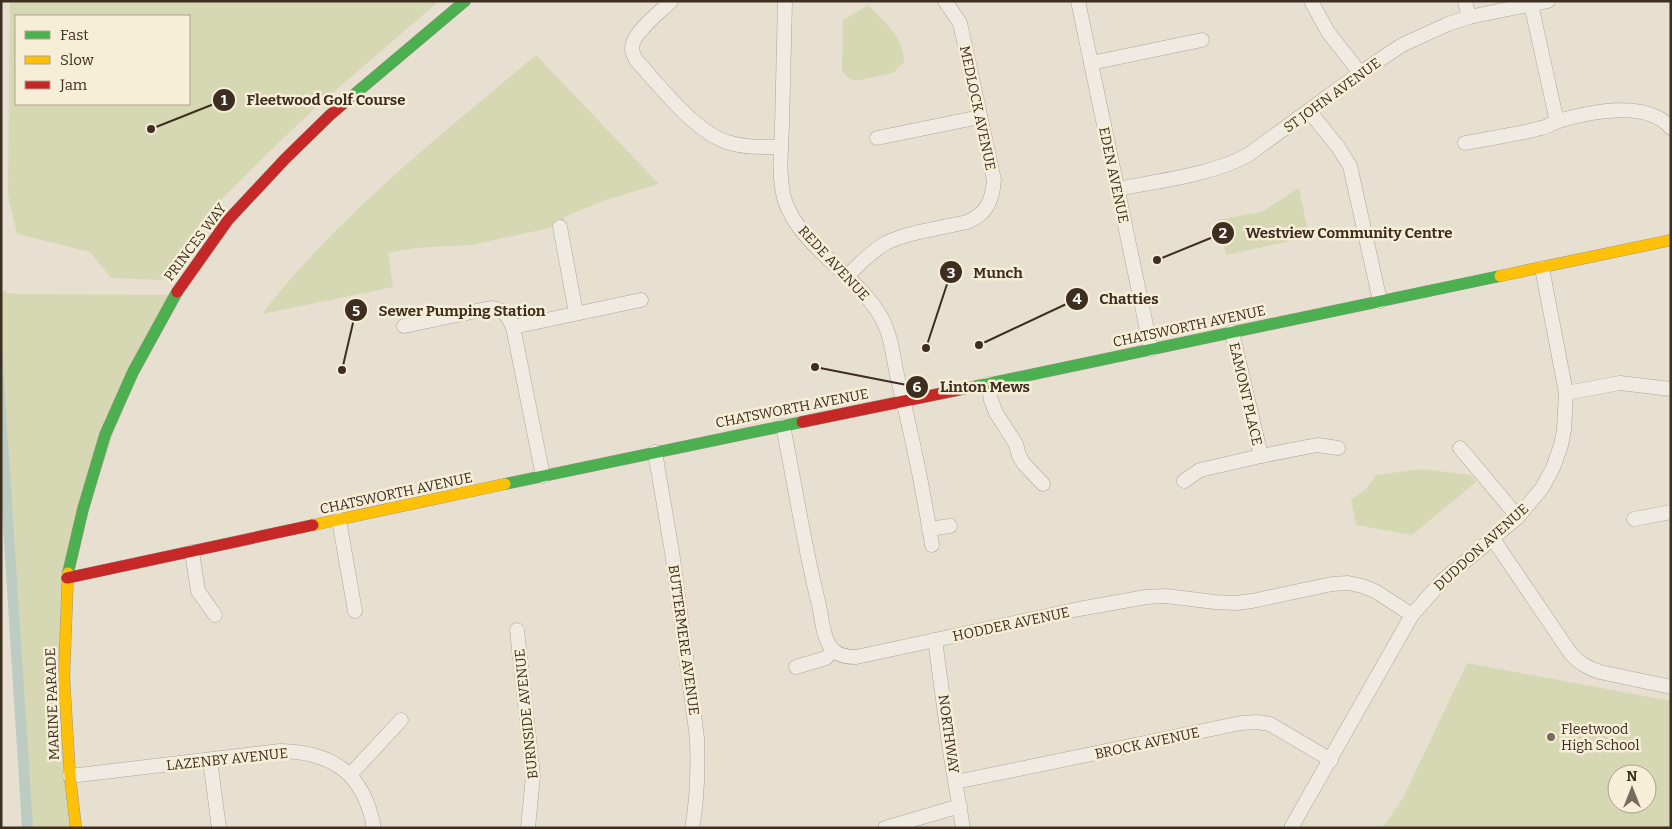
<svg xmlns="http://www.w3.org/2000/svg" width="1672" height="829" viewBox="0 0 1672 829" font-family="Bitter,serif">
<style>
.green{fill:#d6d7b3;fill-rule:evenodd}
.water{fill:#bcccc2}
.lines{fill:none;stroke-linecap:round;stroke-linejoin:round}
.street-casing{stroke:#ada599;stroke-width:15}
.fast-casing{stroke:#9c958a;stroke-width:12}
.slow-casing{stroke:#9c958a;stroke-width:12}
.jam-casing{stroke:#9c958a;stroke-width:12}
.street{stroke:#efebe3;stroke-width:14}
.fast{stroke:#4caf50;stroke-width:11}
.slow{stroke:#ffc107;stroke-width:11}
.jam{stroke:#c62828;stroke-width:11}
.poi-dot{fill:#786c5e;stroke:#f7eed8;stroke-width:2}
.labels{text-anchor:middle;stroke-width:5;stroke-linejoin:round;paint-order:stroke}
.street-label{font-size:14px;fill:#3d2e20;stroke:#f7eed8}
.poi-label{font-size:14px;fill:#3d2e20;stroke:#f7eed8;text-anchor:start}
.leader{fill:none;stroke:#3d2e20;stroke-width:2}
.callout-dot{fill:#3d2e20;stroke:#f7eed8;stroke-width:2}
.mark-label{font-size:15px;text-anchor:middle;font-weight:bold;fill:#fff}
.callout-label{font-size:15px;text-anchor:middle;font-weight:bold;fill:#3d2e20;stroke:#f7eed8;stroke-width:5;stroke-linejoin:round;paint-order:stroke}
</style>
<rect width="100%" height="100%" fill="#e7e0d1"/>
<g class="green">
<path d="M 10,1 L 439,1 L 314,109 L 272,149 L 221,200 L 163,280 L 111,278 L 90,252 L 17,234 L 8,195 ZM 189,16 L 189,104 L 16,104 L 16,16 Z"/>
<path d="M 868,5 C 883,21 905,38 904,62 L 893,73 L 856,81 L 847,77 L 842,70 L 843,20 Z"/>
<path d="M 536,55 L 659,184 L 605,200 L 564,217 L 563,225 L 471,245 L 415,248 L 388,253 L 393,287 L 262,314 C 339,214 440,136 536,55 Z"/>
<polygon points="1299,188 1309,237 1226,255 1217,220 1262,212"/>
<polygon points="1,290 8,293 20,294 175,295 133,371 67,578 76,828 32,828 1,333"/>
<polygon points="1423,469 1471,475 1476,482 1412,535 1356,525 1351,500 1366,489 1376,475"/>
<path d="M 1467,663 L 1671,701 L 1671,828 L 1382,828 L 1403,798 ZM 1617,774 L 1647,774 L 1647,804 L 1617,804 Z"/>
</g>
<polygon class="water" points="1,333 33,828 22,828 1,494"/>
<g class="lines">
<g class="street-casing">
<g id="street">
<path d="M 671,1 C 660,12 632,33 632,48 C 632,52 634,56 636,60 C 659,85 695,132 727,142 C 745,148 763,147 781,147"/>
<path d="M 785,1 C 784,43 783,84 782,126 C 781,150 778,178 785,201 C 801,248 857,274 881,317 C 891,334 893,356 897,375 C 911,431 923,488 932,545"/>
<polyline points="1078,1 1151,349"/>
<polyline points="1311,1 1328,32 1360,73"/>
<polyline points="1465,1 1469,17"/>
<polyline points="1531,4 1557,122"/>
<polyline points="1091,63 1202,40"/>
<polyline points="1309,111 1338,147 1350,166 1380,301"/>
<polyline points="877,138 980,117"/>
<path d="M 1465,143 C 1490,138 1516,135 1541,128 C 1547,127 1552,123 1558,121 C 1590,112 1646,99 1671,128"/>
<path d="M 1117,189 C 1158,181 1211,175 1248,155 L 1360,73 L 1402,45 L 1448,24 L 1469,17 L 1548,1"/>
<polyline points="560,227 576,313"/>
<path d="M 847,276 C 859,265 871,251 886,243 C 908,232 942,228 967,222 C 987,214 992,201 994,180 L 960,23 L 945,1"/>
<path d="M 404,326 L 491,308 C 503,309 508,316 513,327 L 543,476"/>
<polyline points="513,327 641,300"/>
<polyline points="1232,332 1261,456"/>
<polyline points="988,384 991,400 996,413 1016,444 1019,456 1024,464 1043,484"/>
<polyline points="1566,393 1620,383 1671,389"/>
<path d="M 783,426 C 795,485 804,546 819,605 C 822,619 823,638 832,649 C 838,656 847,657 856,657 L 1079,609 L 1146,597 L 1166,596 L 1215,602 L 1236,603 L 1252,601 L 1332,584 L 1348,583 L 1362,586 L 1375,591 L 1412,615"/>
<polyline points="1460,448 1518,517"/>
<path d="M 655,452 L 672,552 L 697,738 C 698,768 698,798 692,828"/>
<polyline points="1184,481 1200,470 1261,456 1317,445 1338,448"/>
<polyline points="1634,519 1671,512"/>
<polyline points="339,520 355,611"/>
<polyline points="929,529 950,526"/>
<path d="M 1493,539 L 1571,654 C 1580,663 1587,668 1600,672 L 1671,687"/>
<polyline points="192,552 198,591 215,615"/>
<polyline points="517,630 533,776 528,828"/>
<polyline points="935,640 950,751 963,828"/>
<polyline points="796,667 826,658 833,650"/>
<polyline points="210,760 219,828"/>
<polyline points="350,775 401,720"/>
<path d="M 70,776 L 280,751 C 334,752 364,774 374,828"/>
<polyline points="956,782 1241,723 1257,722 1270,724 1331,760"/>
<polyline points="885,828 960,806"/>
<polyline points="1291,828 1412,615 1443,580 1518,517 1542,488 1553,468 1561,445 1564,430 1566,393 1542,268"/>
</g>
</g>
<g class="fast-casing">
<g id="fast">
<polyline points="350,98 465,1"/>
<polyline points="958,390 1500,276"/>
<polyline points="505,484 802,422"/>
<polyline points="68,573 83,509 105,435 133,372 177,292"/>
</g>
</g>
<g class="slow-casing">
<g id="slow">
<polyline points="1500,276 1671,240"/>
<polyline points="313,525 505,484"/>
<polyline points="68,573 64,678 70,776 76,828"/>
</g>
</g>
<g class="jam-casing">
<g id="jam">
<polyline points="177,292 228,220 285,159 330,115 350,98"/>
<polyline points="802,422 958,390"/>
<polyline points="67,578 313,525"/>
</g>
</g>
<use href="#street" class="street"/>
<use href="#fast" class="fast"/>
<use href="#slow" class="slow"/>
<use href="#jam" class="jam"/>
</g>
<circle class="poi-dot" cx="1551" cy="737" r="5"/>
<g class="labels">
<g class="street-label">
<text transform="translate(1332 95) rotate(-36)" y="5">ST JOHN AVENUE</text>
<text transform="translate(978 108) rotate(78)" y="5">MEDLOCK AVENUE</text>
<text transform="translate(1114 175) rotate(78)" y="5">EDEN AVENUE</text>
<text transform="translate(195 242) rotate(-53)" y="5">PRINCES WAY</text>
<text transform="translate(834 263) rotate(47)" y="5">REDE AVENUE</text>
<text transform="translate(1189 326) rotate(-12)" y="5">CHATSWORTH AVENUE</text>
<text transform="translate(1246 394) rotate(77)" y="5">EAMONT PLACE</text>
<text transform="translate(792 408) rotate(-11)" y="5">CHATSWORTH AVENUE</text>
<text transform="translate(396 493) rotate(-12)" y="5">CHATSWORTH AVENUE</text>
<text transform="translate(1481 547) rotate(-42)" y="5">DUDDON AVENUE</text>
<text transform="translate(1011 624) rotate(-12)" y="5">HODDER AVENUE</text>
<text transform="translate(684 640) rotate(82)" y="5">BUTTERMERE AVENUE</text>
<text transform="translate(52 704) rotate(-92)" y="5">MARINE PARADE</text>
<text transform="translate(526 714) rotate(-96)" y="5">BURNSIDE AVENUE</text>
<text transform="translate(949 734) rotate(82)" y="5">NORTHWAY</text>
<text transform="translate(1147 743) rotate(-12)" y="5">BROCK AVENUE</text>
<text transform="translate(227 759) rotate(-6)" y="5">LAZENBY AVENUE</text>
</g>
<g class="poi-label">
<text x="1561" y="734">Fleetwood<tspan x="1561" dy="16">High School</tspan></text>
</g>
</g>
<path class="leader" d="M151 129L224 100M1157 260L1223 233M926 348L951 272M979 345L1077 299M342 370L356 310M815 367L917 387"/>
<g class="callout-dot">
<circle cx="151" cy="129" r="5"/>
<circle cx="1157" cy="260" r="5"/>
<circle cx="926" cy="348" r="5"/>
<circle cx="979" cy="345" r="5"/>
<circle cx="342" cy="370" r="5"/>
<circle cx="815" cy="367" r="5"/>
<circle cx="224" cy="100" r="12"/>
<circle cx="1223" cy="233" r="12"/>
<circle cx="951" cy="272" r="12"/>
<circle cx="1077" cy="299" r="12"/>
<circle cx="356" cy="310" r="12"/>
<circle cx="917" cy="387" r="12"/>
</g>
<g class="mark-label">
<text x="224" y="105">1</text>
<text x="1223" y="238">2</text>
<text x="951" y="278">3</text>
<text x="1077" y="304">4</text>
<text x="356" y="316">5</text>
<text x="917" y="392">6</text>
</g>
<g class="callout-label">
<text x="326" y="105">Fleetwood Golf Course</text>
<text x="1349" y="238">Westview Community Centre</text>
<text x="998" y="278">Munch</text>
<text x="1129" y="304">Chatties</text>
<text x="462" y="316">Sewer Pumping Station</text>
<text x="985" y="392">Linton Mews</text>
</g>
<rect width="1672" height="829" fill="none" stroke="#3d2e20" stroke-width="5"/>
<rect x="15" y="15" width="175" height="90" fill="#f7eed8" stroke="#ada18e"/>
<rect x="25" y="31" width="25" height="8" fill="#4caf50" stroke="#ada18e"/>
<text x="60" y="40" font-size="15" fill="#3d2e20">Fast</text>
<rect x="25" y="56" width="25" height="8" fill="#ffc107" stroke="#ada18e"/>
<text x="60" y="65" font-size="15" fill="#3d2e20">Slow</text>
<rect x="25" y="81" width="25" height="8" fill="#c62828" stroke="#ada18e"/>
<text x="60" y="90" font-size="15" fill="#3d2e20">Jam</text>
<g transform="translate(1632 789)"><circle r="24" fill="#f7eed8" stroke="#ada18e"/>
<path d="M0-4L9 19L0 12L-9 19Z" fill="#786c5e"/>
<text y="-8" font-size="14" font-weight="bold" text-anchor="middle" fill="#3d2e20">N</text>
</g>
</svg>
